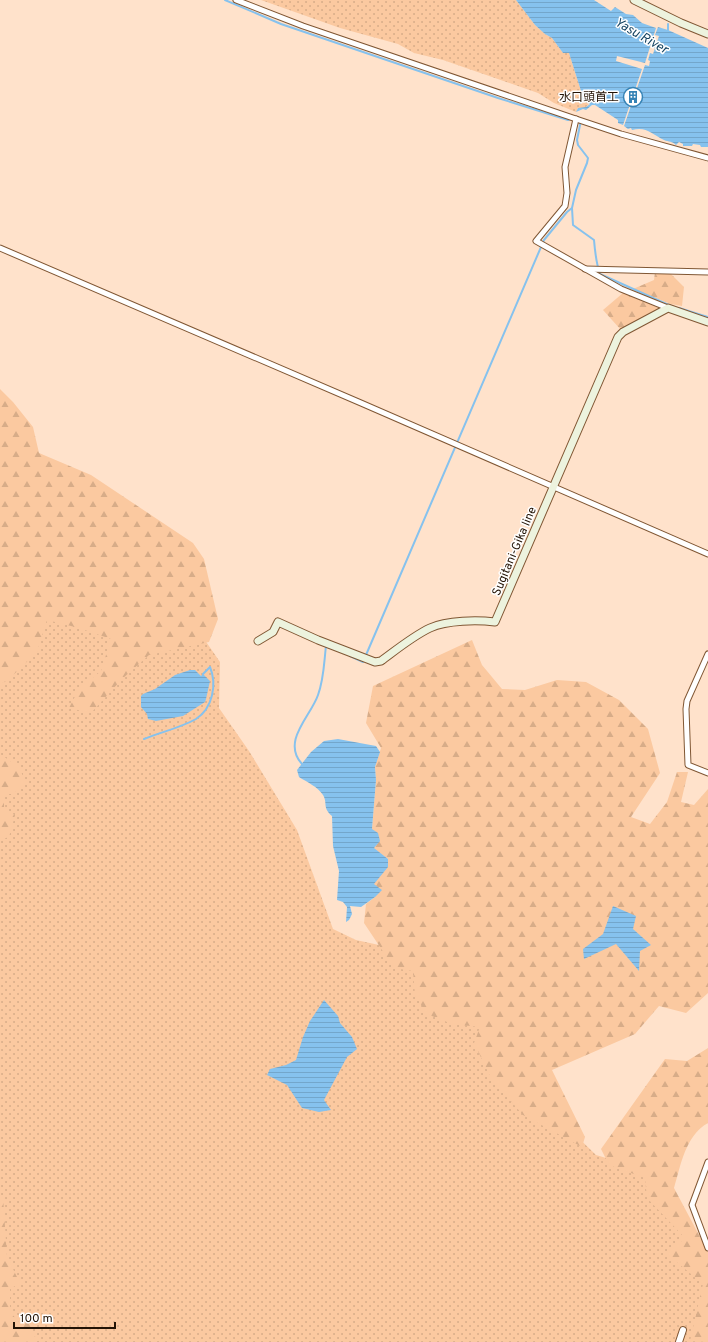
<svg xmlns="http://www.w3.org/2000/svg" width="708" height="1342" viewBox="0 0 708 1342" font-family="Overpass,'Noto Sans JP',sans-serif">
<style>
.grass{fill:url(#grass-dots)}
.forest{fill:url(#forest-firs)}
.water{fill:url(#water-rules)}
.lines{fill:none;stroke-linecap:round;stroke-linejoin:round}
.stream{stroke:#86c2ee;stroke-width:2}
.minor-casing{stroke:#805734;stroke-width:7}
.tertiary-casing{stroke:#805734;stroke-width:8}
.secondary-casing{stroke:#805734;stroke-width:9}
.minor{stroke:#fff;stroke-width:5}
.tertiary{stroke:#fff;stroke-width:6}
.secondary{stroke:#edf3de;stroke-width:7}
.labels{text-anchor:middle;stroke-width:3;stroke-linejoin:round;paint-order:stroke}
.poi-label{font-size:12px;fill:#231305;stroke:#fff;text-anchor:end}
.street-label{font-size:12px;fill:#231305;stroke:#fff}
.water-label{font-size:13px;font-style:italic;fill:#134260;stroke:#fff}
</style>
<defs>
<pattern id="grass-dots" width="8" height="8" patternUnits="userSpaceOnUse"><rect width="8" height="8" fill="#fbc9a0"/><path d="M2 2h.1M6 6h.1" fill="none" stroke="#d7ac88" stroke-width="1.8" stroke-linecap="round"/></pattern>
<pattern id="forest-firs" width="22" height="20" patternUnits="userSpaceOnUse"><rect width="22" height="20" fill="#fbc9a0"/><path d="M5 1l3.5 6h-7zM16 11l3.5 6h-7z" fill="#d7ac88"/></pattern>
<pattern id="water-rules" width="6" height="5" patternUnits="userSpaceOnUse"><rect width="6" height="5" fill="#86c2ee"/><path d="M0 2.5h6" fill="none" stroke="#73a6cb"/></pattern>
</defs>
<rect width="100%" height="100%" fill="#ffe2cb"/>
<g class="grass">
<polygon points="261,0 516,0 535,25 545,34 552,38 563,53 569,53 581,91 581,103 583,101 590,103 586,107 578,108 576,112 554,103 538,93 443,60 414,53 398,44 340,28"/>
<polygon points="40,612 200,633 220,662 219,708 249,751 297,830 333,929 356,940 411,952 481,1018 557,1117 596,1155 650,1171 682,1219 708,1290 708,1342 12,1342 0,1257 0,670"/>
</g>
<g class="forest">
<polygon points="655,272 671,274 684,287 682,306 671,304 633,289 654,280"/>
<polygon points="623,293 659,308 657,312 621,330 603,310"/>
<polygon points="0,389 13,402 33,427 39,453 91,475 193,543 204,559 218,619 209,642 149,655 122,679 91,713 69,708 79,689 101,671 111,639 79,628 47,620 37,652 7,681 0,684"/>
<polygon points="472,640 482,665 502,689 525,690 557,680 586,682 619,700 648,729 660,773 631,817 650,824 667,802 677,772 688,772 681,802 694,805 708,789 708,993 686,1013 659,1006 635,1034 552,1070 585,1137 582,1147 523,1115 491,1078 474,1043 480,1027 452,1024 427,1014 415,995 413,971 394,968 364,923 366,904 375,897 373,884 388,859 373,848 372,829 376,780 375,767 381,748 366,723 373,686"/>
<polygon points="0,754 19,767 25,781 13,794 4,794 4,811 15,815 9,837 0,840"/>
<path d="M 708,1048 L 708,1123 C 685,1136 681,1165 674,1188 L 708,1252 L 708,1342 L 690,1341 L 703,1284 L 667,1254 L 685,1238 L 647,1198 L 645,1178 L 609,1165 L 601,1149 L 665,1059 L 687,1061 Z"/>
<polygon points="0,1194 3,1197 7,1257 20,1283 10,1289 10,1312 21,1324 30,1322 37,1342 0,1342"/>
</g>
<g class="water">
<polygon points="516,0 594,0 611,11 615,7 626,14 633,15 642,23 656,28 645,63 617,56 616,61 642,69 623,125 618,123 618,120 595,105 592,105 586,110 583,109 576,112 578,108 586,107 590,104 584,101 580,104 580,103 581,91 569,53 563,53 552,38 545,34 535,25"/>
<path d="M 658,27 L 668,30 L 708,48 L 708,147 L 701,147 L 700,145 L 693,144 L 692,146 L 683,146 L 683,144 L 679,142 L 676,145 C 672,141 669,142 664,140 C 652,134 646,126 632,130 L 631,128 L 628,129 L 624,126 L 645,65 L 649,66 L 650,61 L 648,60 L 650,53 L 653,54 L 655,48 L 652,47 L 654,41 L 657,42 L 659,36 L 655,35 Z"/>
<polygon points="190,670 195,670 201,676 203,674 210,681 206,699 205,702 183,716 156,721 148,719 147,714 141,707 141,696 143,694 155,689 175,675"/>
<path d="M 338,739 L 376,746 L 380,752 L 375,767 L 376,780 L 372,829 L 378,833 L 380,841 L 374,848 L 388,859 L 388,867 L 374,884 L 382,890 L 375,897 L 361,907 L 350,906 L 352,914 L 349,920 L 346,922 L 347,907 L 343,902 L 337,900 L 339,871 L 333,846 L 332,816 C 322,807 328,804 323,795 C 318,787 307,782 299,777 L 297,770 L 311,752 L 324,741 Z"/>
<polygon points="613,906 636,916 633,929 651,945 640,951 639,971 616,944 584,959 583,949 603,934"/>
<polygon points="324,1000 338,1016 340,1023 352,1037 357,1049 347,1057 324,1100 331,1110 319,1112 302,1108 287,1085 267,1075 270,1069 286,1065 296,1060 303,1037 310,1021"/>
</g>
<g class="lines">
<g class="stream">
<polyline points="225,0 281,24 498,98 568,120 572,118"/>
<polyline points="668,30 668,24"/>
<path d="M 572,208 L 573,225 L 594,240 C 595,252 596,263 600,274 L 671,306"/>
<polyline points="679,308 708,317"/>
<polyline points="350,656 363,662 544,240 567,212 572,208 576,190 587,163 588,158 578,145 577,140 581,120"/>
<path d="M 144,739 C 161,732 180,728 196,719 C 213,708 217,684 210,667 L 203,674"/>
<path d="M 302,764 C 281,741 311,716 318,695 C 324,679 324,662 326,646"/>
</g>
<g class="minor-casing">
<g id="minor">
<polyline points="236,0 303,26 576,119 621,134 708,158"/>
<polyline points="576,119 565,167 567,193 565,206 536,241 621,289 668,308"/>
<polyline points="0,248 361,403 708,554"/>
<polyline points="585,269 708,272"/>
<polyline points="708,654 687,701 686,709 688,765 708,773"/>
<polyline points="708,1162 692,1205 708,1248"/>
</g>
</g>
<g class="tertiary-casing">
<polyline id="tertiary" points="679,1342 683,1330"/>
</g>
<g class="secondary-casing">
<g id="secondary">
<polyline points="634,0 681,23 708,34"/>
<path d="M 258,641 L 273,632 L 278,622 L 318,640 L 375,662 L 381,661 C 396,650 413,636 430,628 C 447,620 478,620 495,622 L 618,337 L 623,332 L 668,308 L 708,322"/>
</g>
</g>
<use href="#minor" class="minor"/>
<use href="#tertiary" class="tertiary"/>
<use href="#secondary" class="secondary"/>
</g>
<defs>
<g id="building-ring" transform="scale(1)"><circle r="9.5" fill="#fff" stroke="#3683b5" stroke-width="1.5"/><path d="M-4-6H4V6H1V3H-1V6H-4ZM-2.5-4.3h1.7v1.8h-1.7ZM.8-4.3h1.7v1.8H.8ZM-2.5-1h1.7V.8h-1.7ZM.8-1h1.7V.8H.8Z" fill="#3683b5"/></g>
</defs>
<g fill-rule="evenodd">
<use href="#building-ring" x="633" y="97"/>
</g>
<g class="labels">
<g class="poi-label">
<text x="619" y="101">水口頭首工</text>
</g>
<g class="street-label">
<text transform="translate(514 551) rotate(-67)" y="4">Sugitani-Gika line</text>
</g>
<g class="water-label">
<text transform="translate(642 35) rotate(30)" y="5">Yasu River</text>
</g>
</g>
<path d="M14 1322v6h101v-6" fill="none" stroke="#231305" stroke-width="2"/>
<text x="20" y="1322" font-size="12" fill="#231305" stroke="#ffffff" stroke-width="3" paint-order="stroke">100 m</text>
</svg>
